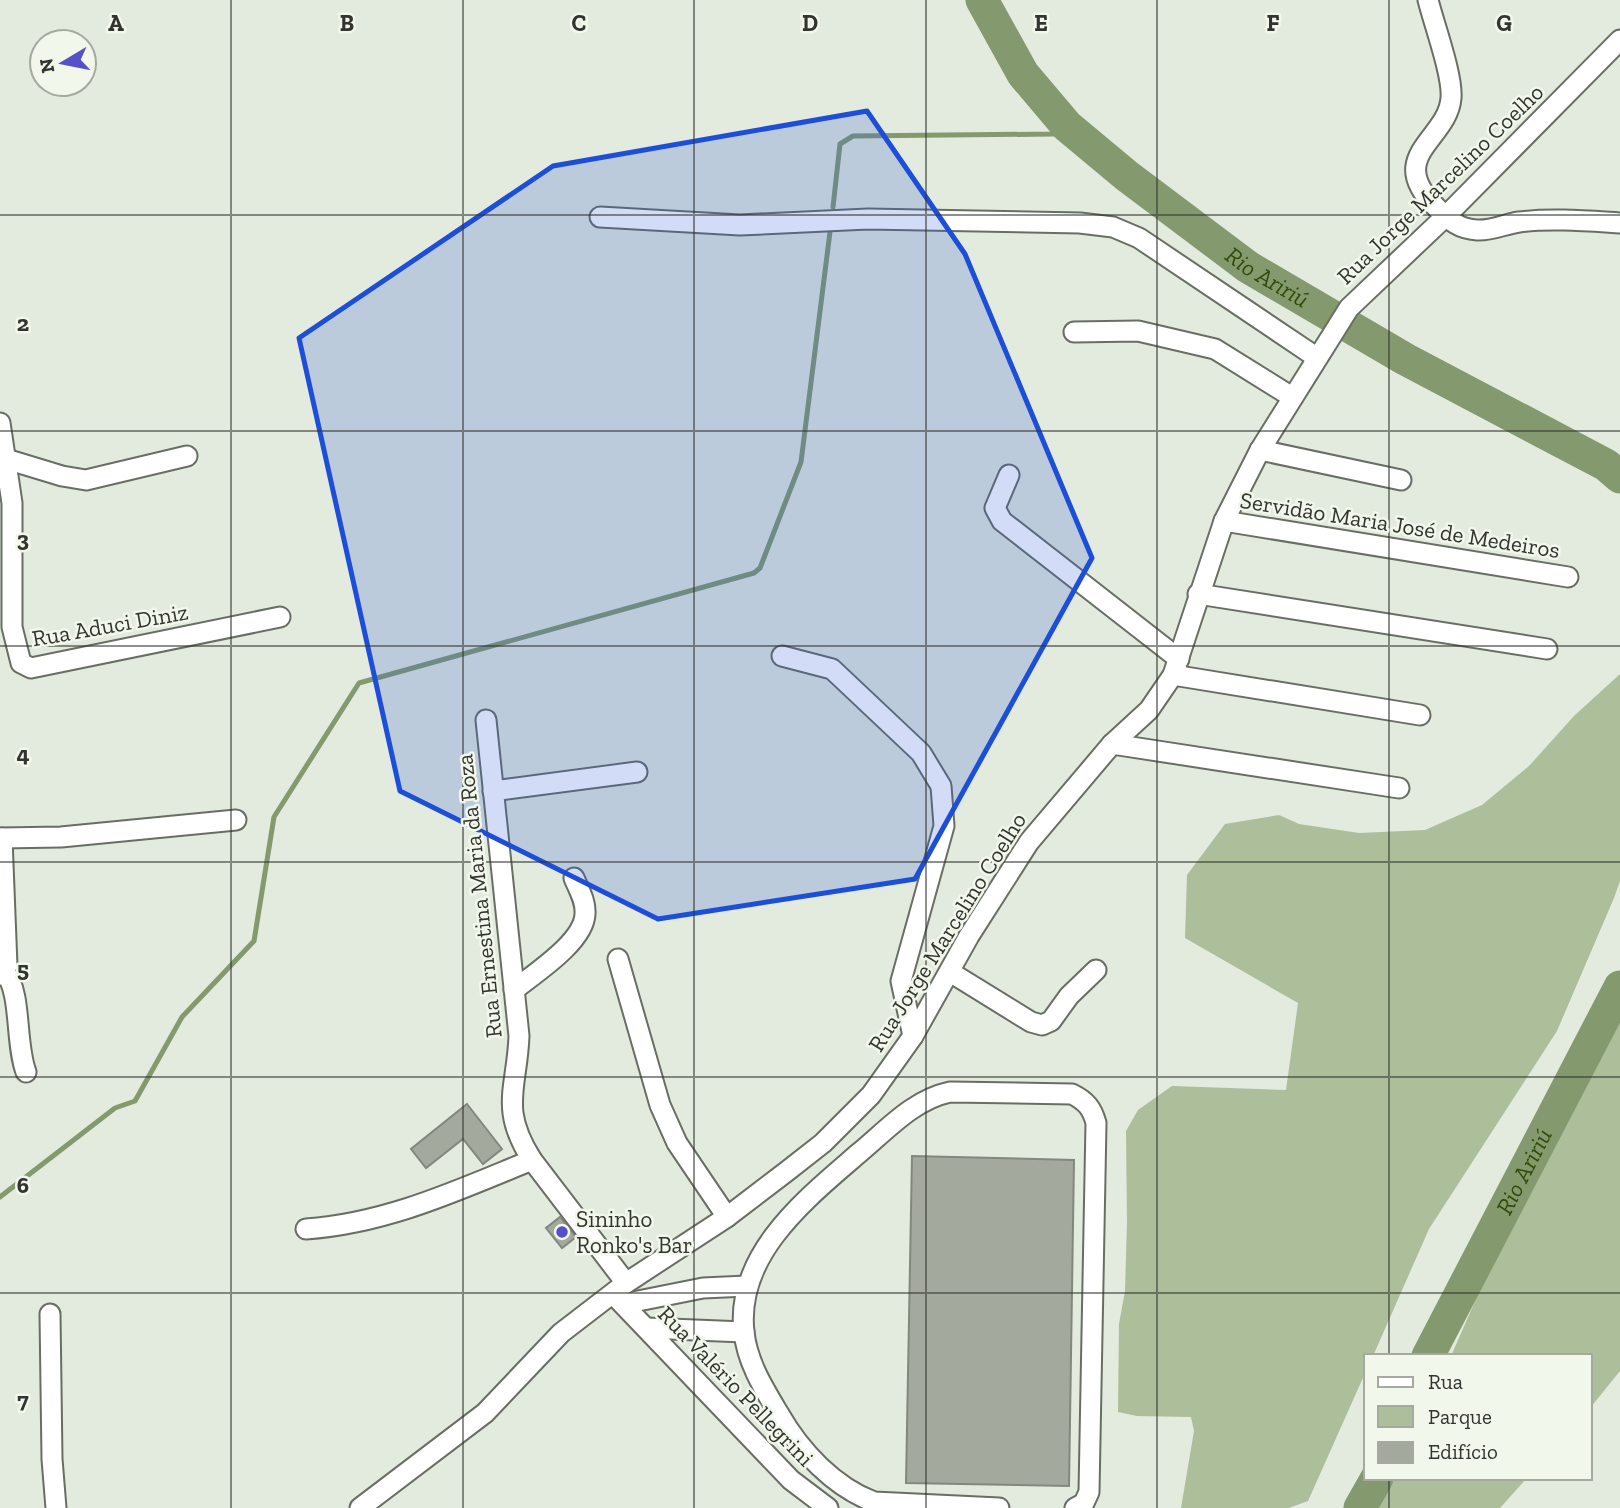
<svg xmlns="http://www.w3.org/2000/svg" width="1620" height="1508" viewBox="0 0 1620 1508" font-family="'Zilla Slab',serif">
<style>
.green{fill:#acbe9a}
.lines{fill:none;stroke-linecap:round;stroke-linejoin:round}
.stream{stroke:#849a6e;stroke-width:5}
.river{stroke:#849a6e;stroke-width:33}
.building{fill:#a4a99e;stroke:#83887e;stroke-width:2}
.minor-casing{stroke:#696e64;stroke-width:23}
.minor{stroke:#fff;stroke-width:19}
.marked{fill:#1d4ed8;fill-opacity:0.2;stroke:#1d4ed8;stroke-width:5;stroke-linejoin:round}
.grid{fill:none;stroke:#323430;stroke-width:2;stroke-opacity:0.55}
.poi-dot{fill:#5651c8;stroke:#f1f7eb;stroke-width:2.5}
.labels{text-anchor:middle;stroke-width:5;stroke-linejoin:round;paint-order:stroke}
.street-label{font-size:23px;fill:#323430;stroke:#f1f7eb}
.poi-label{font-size:23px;fill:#323430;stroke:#f1f7eb;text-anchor:start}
.water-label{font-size:24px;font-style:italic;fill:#314c07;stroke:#f1f7eb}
.grid-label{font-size:23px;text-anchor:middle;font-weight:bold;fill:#323430;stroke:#f1f7eb;stroke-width:5;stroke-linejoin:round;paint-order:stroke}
</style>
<rect width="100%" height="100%" fill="#e3eade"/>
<g class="green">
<polygon points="1620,674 1620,881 1614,898 1557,1031 1429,1229 1373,1356 1366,1356 1366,1371 1308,1501 1289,1508 1181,1508 1194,1431 1191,1417 1137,1416 1118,1412 1119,1324 1125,1291 1127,1222 1126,1131 1138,1110 1172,1086 1286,1090 1298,1003 1185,938 1187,875 1225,824 1279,815 1299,824 1359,833 1425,830 1482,805 1529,766 1574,716"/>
<polygon points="1620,1003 1620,1371 1590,1408 1590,1356 1451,1356 1487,1274"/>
<polygon points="1393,1478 1527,1478 1500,1508 1376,1508"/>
</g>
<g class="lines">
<g class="stream">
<polyline points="833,207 840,144 853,136 1054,134 1063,132 1067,126"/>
<polyline points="0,1197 115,1108 135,1101 182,1017 254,941 274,817 359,683 754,573 760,568 801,462 830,232"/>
</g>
<g class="river">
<path id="s1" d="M 982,0 L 1023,74 L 1067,126 L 1127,176 L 1248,267 L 1405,359 L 1606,465 L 1620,477"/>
<path id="s2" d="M 1428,1356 L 1620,987"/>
<polyline points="1360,1508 1377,1478"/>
</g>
</g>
<g class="building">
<polygon points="467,1104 502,1149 483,1164 463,1139 426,1168 411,1149"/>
<polygon points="912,1156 1074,1160 1069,1486 906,1483"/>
<polygon points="560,1217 576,1237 562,1248 546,1228"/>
</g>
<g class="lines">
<g class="minor-casing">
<g id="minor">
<path d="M 1428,0 C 1434,24 1453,76 1451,98 C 1448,140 1383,156 1437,208 C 1450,221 1459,229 1477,230 C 1491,231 1505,224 1519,222 C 1551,218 1587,221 1620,223"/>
<polyline points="600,217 740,225 868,219 1080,223 1113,227 1139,238 1316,357"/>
<polyline points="1074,332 1138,331 1215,349 1292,397"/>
<polyline points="0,423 12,503 12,627 21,663 31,668 280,617"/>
<polyline points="1260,450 1401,480"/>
<polyline points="6,459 62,476 86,480 187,456"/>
<polyline points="1009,475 995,508 1002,521 1179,659"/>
<polyline points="1224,521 1568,577"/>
<polyline points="1198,594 1547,649"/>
<polyline points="782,656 832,669 921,753 941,786 944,826 901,981 913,1036"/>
<polyline points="1173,675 1420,715"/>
<path d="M 486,720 L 519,1036 C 517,1089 499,1108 532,1160 L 626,1283"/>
<polyline points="1112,744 1399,788"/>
<polyline points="493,791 637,772"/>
<polyline points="0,838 61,837 236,820"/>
<polyline points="618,959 660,1105 677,1143 727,1217"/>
<path d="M 5,972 C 22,994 15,1043 26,1072"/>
<polyline points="950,972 1031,1022 1042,1025 1051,1021 1069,996 1096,970"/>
<polyline points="0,975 7,966 2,838"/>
<path d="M 514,990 C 535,973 584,942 585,914 C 586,901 579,890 574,878"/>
<path d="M 306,1229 C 388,1223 458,1190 532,1160"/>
<polyline points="613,1294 791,1480 828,1508"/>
<polyline points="623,1304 703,1288 747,1286"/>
<polyline points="50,1314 52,1459 56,1508"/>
<polyline points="646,1328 744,1332"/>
<polyline points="360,1508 485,1413 561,1333 626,1283 727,1217 786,1172 823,1143 871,1095 913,1036 969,936 1029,842 1112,744 1149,710 1173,675 1224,521 1260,450 1349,308 1446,216 1620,40"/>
<path d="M 999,1508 L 874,1502 C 834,1487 800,1451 779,1414 C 764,1389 747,1362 744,1332 C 735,1254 807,1198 859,1153 C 888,1129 913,1100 950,1092 L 1072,1094 C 1086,1101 1092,1108 1096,1123 L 1089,1492 L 1084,1503 L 1075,1508"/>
</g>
</g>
<use href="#minor" class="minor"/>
</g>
<path class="marked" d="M 867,111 L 965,254 L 1092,558 L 915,879 L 658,919 L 400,791 L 299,338 L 553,166 Z"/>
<path class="grid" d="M 231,0 L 231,1508M 463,0 L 463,1508M 694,0 L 694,1508M 926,0 L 926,1508M 1157,0 L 1157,1508M 1389,0 L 1389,1356M 0,215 L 1620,215M 0,431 L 1620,431M 0,646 L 1620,646M 0,862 L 1620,862M 0,1077 L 1620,1077M 0,1293 L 1620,1293M 1389,1478 L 1389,1508"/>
<circle class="poi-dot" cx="562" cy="1232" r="7"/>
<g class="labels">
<g class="street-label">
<text transform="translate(1440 184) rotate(-44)" y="8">Rua Jorge Marcelino Coelho</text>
<text transform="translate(1400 525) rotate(9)" y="8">Servidão Maria José de Medeiros</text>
<text transform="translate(110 625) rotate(-10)" y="8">Rua Aduci Diniz</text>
<text transform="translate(479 896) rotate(-96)" y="8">Rua Ernestina Maria da Roza</text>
<text transform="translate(947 932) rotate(-58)" y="8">Rua Jorge Marcelino Coelho</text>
<text transform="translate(736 1386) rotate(46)" y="8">Rua Valério Pellegrini</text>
</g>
<g class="poi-label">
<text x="576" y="1227">Sininho<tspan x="576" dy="26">Ronko's Bar</tspan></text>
</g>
<g class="water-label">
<text dy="8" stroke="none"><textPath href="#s1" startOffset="404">Rio Aririú</textPath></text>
<text dy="8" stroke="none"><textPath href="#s2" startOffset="208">Rio Aririú</textPath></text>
</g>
</g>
<g class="grid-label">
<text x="116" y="31">A</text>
<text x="347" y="31">B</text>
<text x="579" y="31">C</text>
<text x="810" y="31">D</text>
<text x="1041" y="31">E</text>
<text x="1273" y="31">F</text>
<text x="1504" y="31">G</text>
<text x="23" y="331">2</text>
<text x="23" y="547">3</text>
<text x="23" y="762">4</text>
<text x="23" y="977">5</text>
<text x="23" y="1193">6</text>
<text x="23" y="1408">7</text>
</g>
<rect x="1364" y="1354" width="228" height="126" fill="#f1f7eb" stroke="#a5a9a0" stroke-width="2"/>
<rect x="1378" y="1377" width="35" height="10" fill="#ffffff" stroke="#a5a9a0" stroke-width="2"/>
<text x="1428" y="1389" font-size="21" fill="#323430">Rua</text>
<rect x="1378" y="1406" width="35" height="21" fill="#acbe9a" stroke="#a5a9a0" stroke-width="2"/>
<text x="1428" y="1424" font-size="21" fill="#323430">Parque</text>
<rect x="1378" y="1442" width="35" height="21" fill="#a4a99e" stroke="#a5a9a0" stroke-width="2"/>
<text x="1428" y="1459" font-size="21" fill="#323430">Edifício</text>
<g transform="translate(63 63) rotate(260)"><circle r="33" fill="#f1f7eb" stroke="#a5a9a0" stroke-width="2"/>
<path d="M0-5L12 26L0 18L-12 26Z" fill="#5651c8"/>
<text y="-10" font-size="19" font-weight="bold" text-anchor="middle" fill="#323430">N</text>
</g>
</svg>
